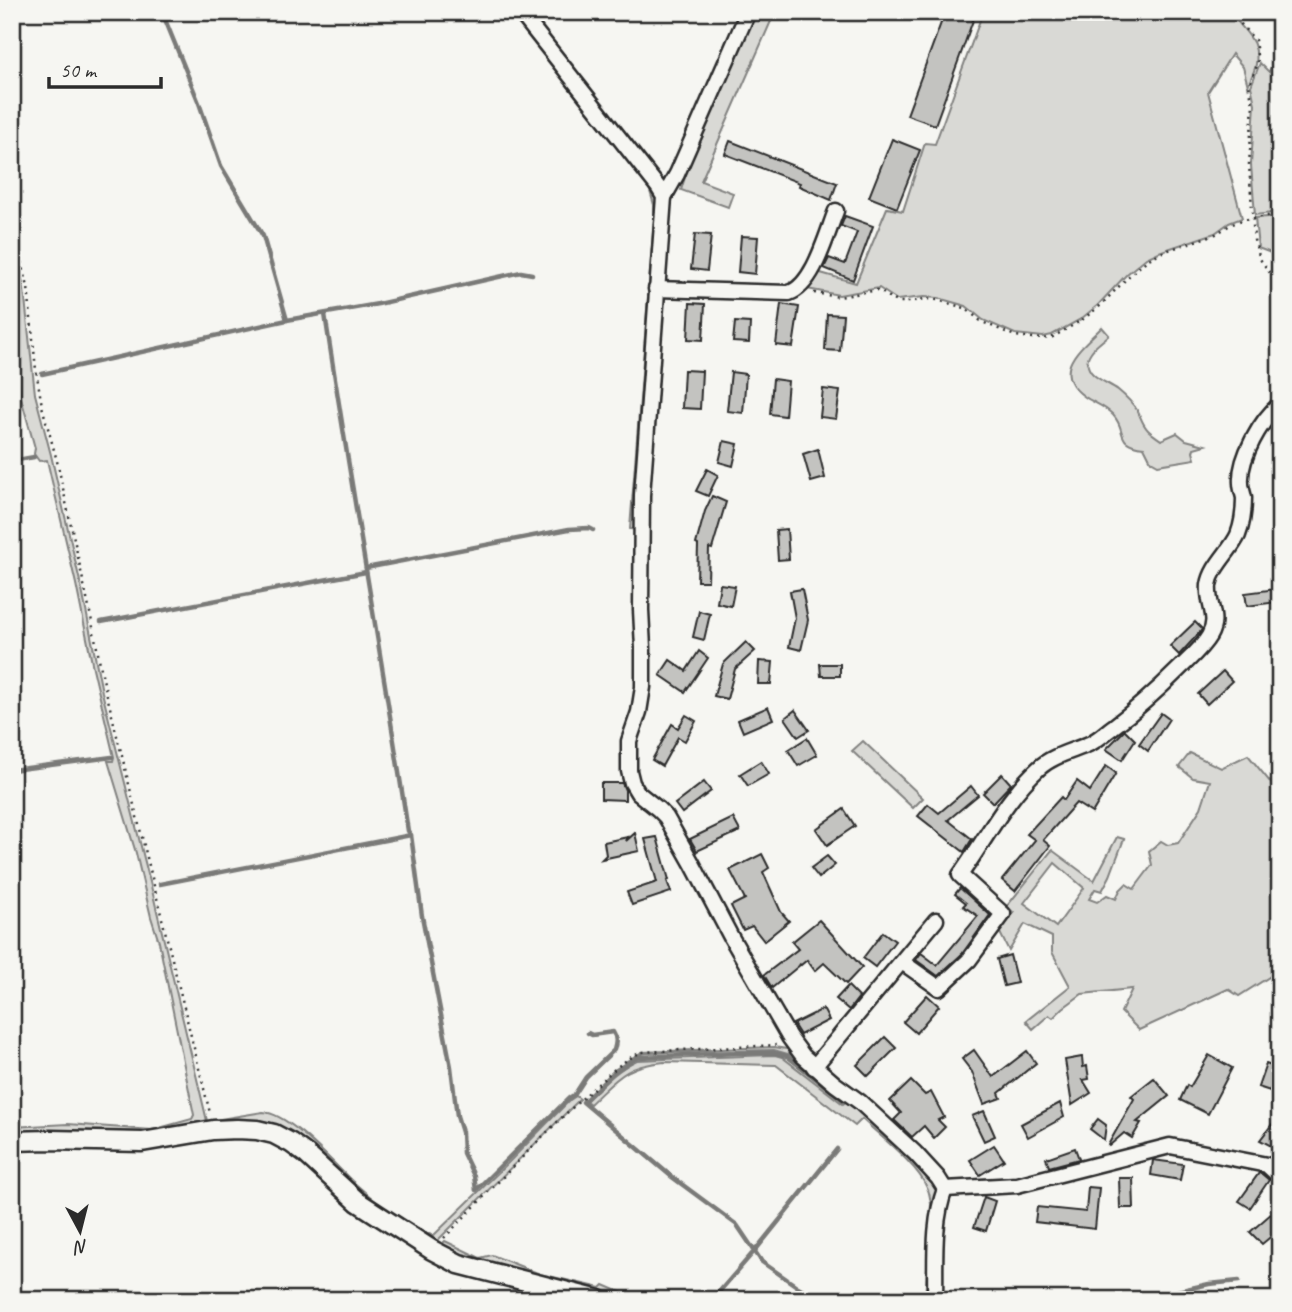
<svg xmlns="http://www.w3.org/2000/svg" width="1292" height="1312" viewBox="0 0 1292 1312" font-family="Caveat,sans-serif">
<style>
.green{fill:#d9d9d5;stroke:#828280;stroke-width:2;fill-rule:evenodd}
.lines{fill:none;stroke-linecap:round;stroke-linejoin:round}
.stream{stroke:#7a7a78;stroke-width:4.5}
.building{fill:#c3c3c0;stroke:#2b2b2b;stroke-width:2}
.minor-casing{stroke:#2b2b2b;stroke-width:19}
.tertiary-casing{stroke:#2b2b2b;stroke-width:23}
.path{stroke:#2b2b2b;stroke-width:2.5;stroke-dasharray:2 5;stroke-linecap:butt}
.minor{stroke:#f6f6f2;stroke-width:14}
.tertiary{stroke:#f6f6f2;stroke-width:18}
</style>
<rect width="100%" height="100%" fill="#f6f6f2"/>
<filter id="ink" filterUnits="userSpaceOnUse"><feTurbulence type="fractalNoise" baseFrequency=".0143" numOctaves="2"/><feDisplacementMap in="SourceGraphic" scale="14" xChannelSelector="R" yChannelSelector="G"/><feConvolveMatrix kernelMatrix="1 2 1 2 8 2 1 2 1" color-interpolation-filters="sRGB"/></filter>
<g filter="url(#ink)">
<g class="green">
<polygon points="753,12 775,12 701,181 733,193 728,207 681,190 687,171"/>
<path d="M 983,12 L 1231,12 C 1242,31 1260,39 1256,64 C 1255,71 1250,79 1248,86 L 1243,67 L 1232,54 L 1208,92 L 1242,218 L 1229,223 L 1215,233 L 1159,252 L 1146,258 L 1127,274 L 1098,305 L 1081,319 L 1052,335 L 1043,337 L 1015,334 L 983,320 L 966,306 L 938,298 L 924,297 L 897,300 L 879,288 L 839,295 L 807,289 L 817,272 L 856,283 L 887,208 L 903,211 L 925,143 L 935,144 Z"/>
<polygon points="1277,54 1280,55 1280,212 1255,215 1251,165 1255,104 1251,86 1260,63 1269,72"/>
<polygon points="647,181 655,195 658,207 636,530 630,529 654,219 654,205"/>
<polygon points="1280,216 1280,245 1271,253 1258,248 1255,218"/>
<polygon points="12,240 24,289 35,394 51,455 83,595 102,692 151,886 208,1125 175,1133 12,1138 12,1127 68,1124 152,1130 192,1119 194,1115 159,942 151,917 136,853 108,761 113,761 114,757 93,668 76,584 47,460 39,461 34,454 35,448 20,394 12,303"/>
<path d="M 1102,327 L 1109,335 C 1101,343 1084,352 1088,366 C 1091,378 1109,383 1118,390 C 1124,395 1133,404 1137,410 C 1141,417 1142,424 1148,430 C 1152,434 1157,437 1161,440 L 1177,433 L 1186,440 L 1205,445 L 1194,448 L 1193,452 L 1195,459 L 1158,465 L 1151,461 L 1144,447 C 1114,444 1128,431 1113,415 C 1105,406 1094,403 1085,397 C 1048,371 1082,347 1102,327 Z"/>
<polygon points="863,741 923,798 913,808 852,751"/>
<path d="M 1190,753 L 1221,768 L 1248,755 L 1280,794 L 1280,970 L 1239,996 L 1228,989 L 1139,1030 L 1121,1012 L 1132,989 L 1082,994 L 1063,1008 L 1053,1018 L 1049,1015 L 1033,1029 L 1026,1021 L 1070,986 L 1052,952 L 1052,937 L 1025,924 L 1009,951 L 999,931 L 1014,913 L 1007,906 L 1052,850 L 1094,881 L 1117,837 L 1124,839 L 1110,876 L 1102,891 L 1095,889 L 1089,899 L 1097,902 L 1107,895 L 1116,899 L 1120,890 L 1126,884 L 1134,889 L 1152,865 L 1149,851 L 1161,841 L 1168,845 L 1178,843 L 1201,808 L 1210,781 L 1193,778 L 1179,767 ZM 1055,863 L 1084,888 L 1056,927 L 1024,903 Z"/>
<path d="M 774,1047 L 793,1050 L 850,1097 L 939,1187 L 932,1300 L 925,1300 L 931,1204 C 930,1199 930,1193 927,1188 C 918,1165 881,1137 862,1119 L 855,1126 L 776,1065 L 664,1062 C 624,1066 618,1078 590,1104 L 586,1101 C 602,1086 617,1069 637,1060 L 775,1055 L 782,1057 L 843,1104 L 847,1101 L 791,1055 L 774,1050 L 647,1053 L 637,1055 L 625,1062 L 642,1052 Z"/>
<path d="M 576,1096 L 580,1099 L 434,1244 L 360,1199 L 301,1144 L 215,1123 L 214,1120 L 263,1112 C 289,1113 333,1163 352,1181 C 359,1187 366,1193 373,1199 C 392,1214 413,1225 433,1236 L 507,1164 L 570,1100 Z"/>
<polygon points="445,1241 480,1258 492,1255 540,1274 601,1288 604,1285 639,1300 610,1300 479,1265 439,1247"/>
</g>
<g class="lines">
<g class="stream">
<polyline points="162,12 199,103 221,166 263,236 287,320"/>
<path d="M 325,314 C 351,487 382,658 408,831 L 411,835 L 422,916 L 451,1067 L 457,1116 L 462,1132 L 463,1153 L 474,1176 L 476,1190"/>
<polyline points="42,374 287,320 378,304 521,272 532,274"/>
<polyline points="12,461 34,457"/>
<polyline points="366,568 569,529 589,528 593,530"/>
<polyline points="101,622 366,572"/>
<polyline points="12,770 112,757"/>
<polyline points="160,884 411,835"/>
<path d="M 476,1190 L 569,1098 L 575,1094 L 586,1077 L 614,1050 C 616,1043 617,1038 613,1032 L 592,1035 L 588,1033"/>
<polyline points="355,1300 360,1298 365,1300"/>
<polyline points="712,1300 758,1247 837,1149"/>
<polyline points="820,1300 798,1287 762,1262 737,1225 672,1177 583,1102 615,1071 638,1057 740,1053 774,1053 787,1056 844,1101"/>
<polyline points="1144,1300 1151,1297 1209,1284 1239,1281"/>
</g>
</g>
<g class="building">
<polygon points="945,12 976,12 935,125 907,115"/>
<polygon points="892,139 920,150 897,208 869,197"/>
<polygon points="730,141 837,183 831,200 799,186 800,183 725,154"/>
<polygon points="845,216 873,226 853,280 824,268 829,258 845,264 857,232 841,226"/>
<polygon points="695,234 711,235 707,271 691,269"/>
<polygon points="741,236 758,237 755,274 738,272"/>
<polygon points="690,303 705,304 703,340 688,339"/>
<polygon points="781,304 799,307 793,347 776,345"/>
<polygon points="827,314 843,315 840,351 825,350"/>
<polygon points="735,322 750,323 749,343 733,342"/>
<polygon points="684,370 702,371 700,409 682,408"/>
<polygon points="731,372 746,374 743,413 727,411"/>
<polygon points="773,379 788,381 785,416 770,414"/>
<polygon points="823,389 840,391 836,419 820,417"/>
<polygon points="724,441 738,444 733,466 719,462"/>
<polygon points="818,449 825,478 811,482 803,454"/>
<polygon points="707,469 718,475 708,496 696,491"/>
<polygon points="712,496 726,502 712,549 709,548 708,581 697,581 698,545 696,544 705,511"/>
<polygon points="787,529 789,559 778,560 776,530"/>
<polygon points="720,584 735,586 731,606 717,603"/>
<polygon points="802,589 808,620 801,650 789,647 795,618 790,591"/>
<polygon points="1276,589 1278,602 1247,606 1245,593"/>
<polygon points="699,611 710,614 704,640 693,637"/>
<polygon points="1195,622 1202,629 1201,631 1179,655 1170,646"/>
<polygon points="746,642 755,651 735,669 727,699 714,696 723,664"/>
<polygon points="699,651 708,658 685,692 660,675 670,660 686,671"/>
<polygon points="759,661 773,662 771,684 758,684"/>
<polygon points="820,664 840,664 840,676 821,676"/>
<polygon points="1223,671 1232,681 1207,704 1198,694"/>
<polygon points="768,707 773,719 743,732 738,720"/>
<polygon points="795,710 809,730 798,737 785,718"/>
<polygon points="1161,713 1169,719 1148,751 1139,744"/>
<polygon points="686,715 696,721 685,741 678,737 662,766 652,760 672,724 678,728"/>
<polygon points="1125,730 1135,740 1122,760 1106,749"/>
<polygon points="807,738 817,755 798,766 788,750"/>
<polygon points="761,761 769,774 748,786 740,774"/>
<polygon points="1106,766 1116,773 1092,813 1076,803 1043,840 1050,846 1015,891 1002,880 1035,840 1027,834 1061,797 1064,800 1077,781 1090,791"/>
<polygon points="1002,774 1011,784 993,803 983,793"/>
<polygon points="704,782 711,791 682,813 675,804"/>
<polygon points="601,783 622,783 625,790 625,800 601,799"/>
<polygon points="971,786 978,795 948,820 972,839 964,852 918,816 928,804 939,813"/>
<polygon points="844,809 855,826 827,845 816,829"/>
<polygon points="733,818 740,831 697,851 690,839"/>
<polygon points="635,833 639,851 602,859 606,855 604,842 628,837 626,841"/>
<polygon points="657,837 669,880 667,881 671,892 632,905 627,892 657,882 645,839"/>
<polygon points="762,854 769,868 763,872 781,912 789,921 764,941 752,926 743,930 731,906 745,899 730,870"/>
<polygon points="827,856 835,865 819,878 811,868"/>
<polygon points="960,888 990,915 962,954 938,976 916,960 921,953 937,965 978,916 963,906 966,903 955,894"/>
<polygon points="819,920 862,967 846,984 824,963 815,971 807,960 801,965 799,964 800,965 772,988 764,975 798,949 792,942"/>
<polygon points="883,932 895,941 875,967 863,958"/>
<polygon points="1010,955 1017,983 1004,986 997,959"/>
<polygon points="848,986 859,997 849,1010 836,999"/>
<polygon points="927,995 939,1006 916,1033 903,1022"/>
<polygon points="823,1009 829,1020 800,1035 793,1024"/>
<polygon points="885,1037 896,1048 868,1076 857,1065"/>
<polygon points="974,1050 993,1077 1027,1051 1036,1063 999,1093 1001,1098 984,1104 972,1072 962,1059"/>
<polygon points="1209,1055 1232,1068 1208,1114 1180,1100 1187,1085 1190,1087"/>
<polygon points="1082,1057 1083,1067 1087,1066 1089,1079 1083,1080 1091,1093 1072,1105 1065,1060"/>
<polygon points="1266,1064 1277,1068 1270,1091 1258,1087"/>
<polygon points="1154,1078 1169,1096 1137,1122 1141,1123 1132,1138 1124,1133 1109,1146 1108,1145 1134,1099 1131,1096"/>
<polygon points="911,1081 925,1095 931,1092 944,1117 938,1120 945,1127 934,1138 924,1126 912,1137 894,1120 901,1113 890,1101"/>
<polygon points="1060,1103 1064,1117 1028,1137 1021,1124"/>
<polygon points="984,1111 995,1136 984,1141 972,1116"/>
<polygon points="1280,1114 1280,1139 1275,1148 1260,1140"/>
<polygon points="1098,1119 1106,1125 1104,1140 1090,1129"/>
<polygon points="994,1145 1004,1160 980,1175 970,1160"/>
<polygon points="1075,1148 1079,1159 1049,1167 1046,1158"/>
<polygon points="1153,1160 1183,1164 1180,1180 1151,1175"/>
<polygon points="1259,1173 1262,1174 1269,1180 1250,1208 1239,1201"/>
<polygon points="1119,1178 1133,1178 1134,1208 1120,1208"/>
<polygon points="1088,1187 1099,1188 1095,1229 1035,1222 1037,1207 1086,1212"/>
<polygon points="984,1197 995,1201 986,1231 974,1227"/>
<polygon points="1280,1206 1280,1224 1272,1232 1274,1234 1262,1244 1250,1232"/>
</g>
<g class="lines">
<g class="minor-casing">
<g id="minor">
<path d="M 520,12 L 658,187 L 664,197 L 642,495 L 641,610 L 643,648 L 643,687 L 639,712 L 629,741 L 629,771 L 632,783 L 638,793 L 658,809 L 666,817 L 692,863 L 731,937 L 789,1037 L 803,1056 L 835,1084 L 860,1102 L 915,1153 L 938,1178 L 945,1189 C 932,1224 936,1263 935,1300"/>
<polyline points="664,197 677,174 748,12"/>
<path d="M 656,289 L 789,293 C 814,285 827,233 836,211"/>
<path d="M 902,962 L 939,988 L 969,960 L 1003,914 L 960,875 C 986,839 1006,798 1039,768 C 1053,755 1074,751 1091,743 C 1099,739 1106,732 1113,727 C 1137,709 1159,689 1180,668 C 1190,658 1202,648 1209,636 C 1220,617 1207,606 1209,585 C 1212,566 1230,552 1238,535 C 1242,525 1244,510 1244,498 C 1243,493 1241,488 1241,483 C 1239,458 1261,420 1280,404"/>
<polyline points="814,1067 936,920"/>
<polyline points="945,1189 1017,1185 1170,1146 1267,1165 1280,1177"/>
</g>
</g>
<g class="tertiary-casing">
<polyline id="tertiary" points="12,1141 50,1140 142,1142 213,1130 237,1129 257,1130 274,1134 291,1143 306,1154 358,1202 432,1250 459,1264 599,1300"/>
</g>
<g class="path">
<polyline points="1233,12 1243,27 1255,40 1258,63 1249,86 1253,104 1249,164 1254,240 1260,259 1280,287"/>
<polyline points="12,221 28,287 36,370 42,406 57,461 91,617 103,679 210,1113"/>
<polyline points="814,293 839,297 878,290 897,302 912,302 924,299 937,300 965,308 982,322 1015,336 1043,339 1053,337 1082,320 1100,306 1129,276 1147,260 1160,253 1216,234 1230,225 1242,220 1280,214"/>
<path d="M 444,1238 C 491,1190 537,1140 586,1095 C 604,1079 620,1061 642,1052 L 776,1045"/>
</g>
<use href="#minor" class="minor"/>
<use href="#tertiary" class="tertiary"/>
</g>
</g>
<rect width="1292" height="1312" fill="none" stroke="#f6f6f2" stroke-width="42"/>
<rect x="21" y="21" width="1250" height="1270" fill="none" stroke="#2b2b2b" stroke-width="2.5" filter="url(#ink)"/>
<g transform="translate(80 1231) rotate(173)" stroke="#f6f6f2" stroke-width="5" paint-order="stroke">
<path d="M0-5L12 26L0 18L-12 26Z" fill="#2b2b2b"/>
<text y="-10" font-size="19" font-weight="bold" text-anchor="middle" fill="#2b2b2b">N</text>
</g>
<path d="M49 77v10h112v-10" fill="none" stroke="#2b2b2b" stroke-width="3.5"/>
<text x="60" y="77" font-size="21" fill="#2b2b2b" stroke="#f6f6f2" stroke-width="5" paint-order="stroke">50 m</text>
</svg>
